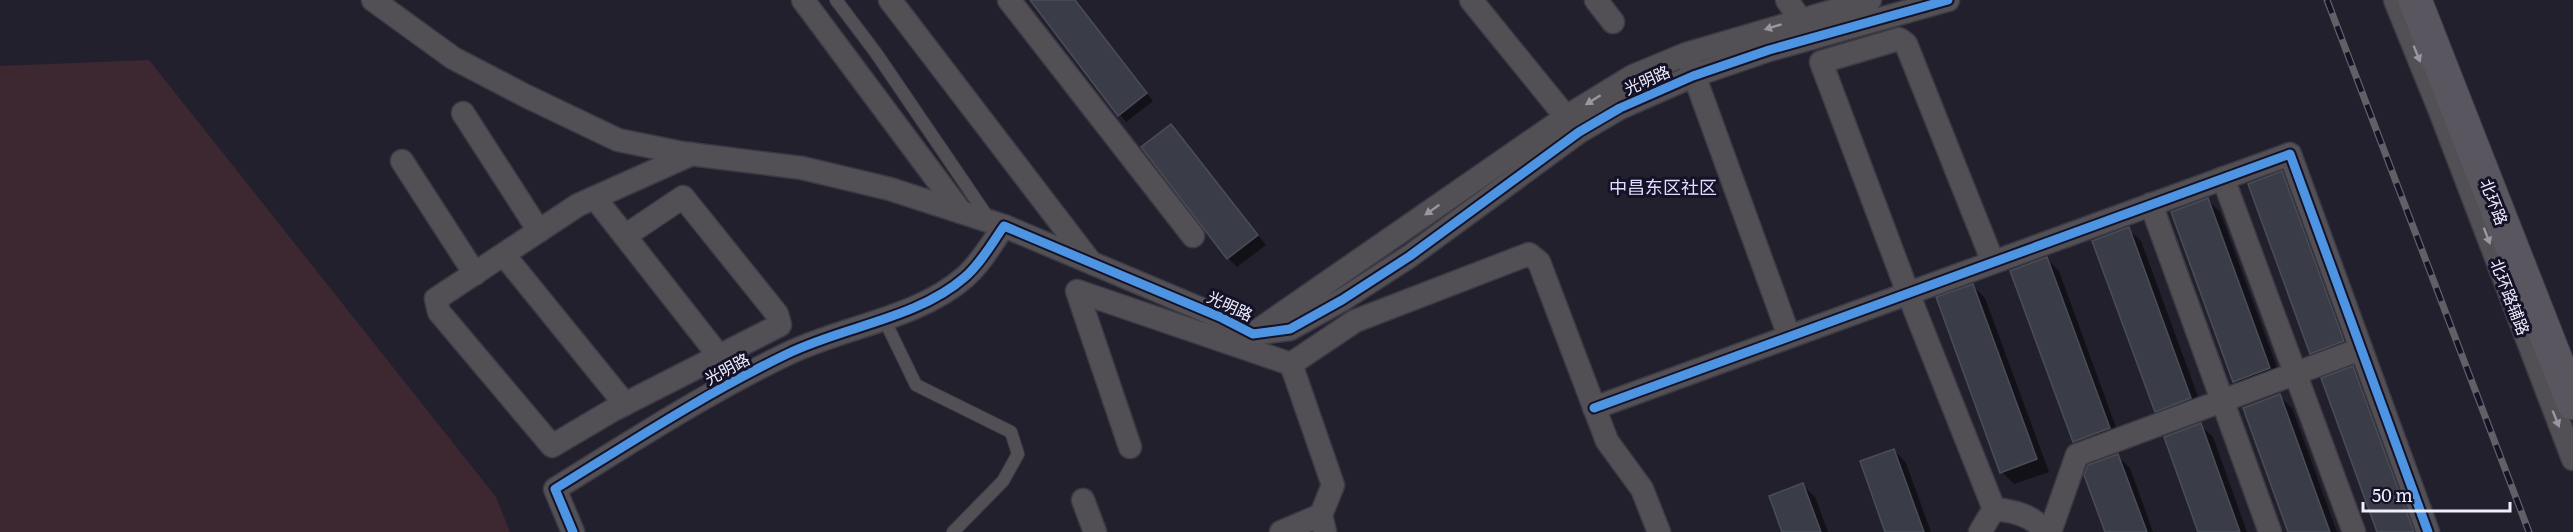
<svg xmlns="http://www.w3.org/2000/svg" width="2573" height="532" viewBox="0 0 2573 532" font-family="Literata,'Noto Sans SC',serif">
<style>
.green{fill:#3d2832}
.shadow{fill:#0007}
.building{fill:#3a3d48;stroke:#4a4d57;stroke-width:1.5}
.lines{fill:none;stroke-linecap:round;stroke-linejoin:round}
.lane-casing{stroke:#3b3a45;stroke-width:14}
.street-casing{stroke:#3b3a45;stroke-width:25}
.highway-casing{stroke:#3b3a45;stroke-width:35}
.lane{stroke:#535055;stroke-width:12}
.street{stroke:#535055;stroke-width:22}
.highway{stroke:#5a565f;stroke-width:33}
.rail-casing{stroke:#625f66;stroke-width:7}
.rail{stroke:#151228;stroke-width:4.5;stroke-dasharray:14;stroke-linecap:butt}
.cycleway-casing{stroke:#151228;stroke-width:13}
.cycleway{stroke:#4d94e3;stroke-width:9}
.oneway{fill:#9997a1}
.labels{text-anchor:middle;stroke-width:6;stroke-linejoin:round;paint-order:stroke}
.street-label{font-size:16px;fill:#eeeefe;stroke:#151228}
.neighbourhood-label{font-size:18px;fill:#dfddfe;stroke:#151228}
</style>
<rect width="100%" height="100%" fill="#22202d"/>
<polygon class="green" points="149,60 496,497 510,532 0,532 0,66"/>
<g class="shadow">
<polygon points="1031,0 1074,0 1153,101 1126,122"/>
<polygon points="1171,126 1266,245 1237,267 1228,258"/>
<polygon points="2282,173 2294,185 2355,353 2324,365 2311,353"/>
<polygon points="2208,200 2220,212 2282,381 2247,394 2235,381 2173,213"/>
<polygon points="2128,229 2141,241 2203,410 2168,423 2156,411"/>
<polygon points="2047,259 2059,271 2121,441 2087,454 2074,441"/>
<polygon points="1973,286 1985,298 2049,472 2014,484 2002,472"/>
<polygon points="2353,368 2365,380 2420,532 2379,532"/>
<polygon points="2279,396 2292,408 2337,532 2290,532"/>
<polygon points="2200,425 2213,437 2247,532 2200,532"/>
<polygon points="1894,450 1906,463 1931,532 1887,532"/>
<polygon points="2118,456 2130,468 2153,532 2106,532"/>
<polygon points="1803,485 1815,497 1828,532 1784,532"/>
</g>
<g class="building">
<polygon points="1030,0 1075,0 1147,93 1118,116"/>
<polygon points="1171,124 1258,235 1227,259 1141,147"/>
<polygon points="2282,171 2344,341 2310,354 2248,184"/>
<polygon points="2208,198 2270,368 2233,382 2171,212"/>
<polygon points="2129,227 2191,398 2155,412 2092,241"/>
<polygon points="2047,257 2110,428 2073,442 2010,271"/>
<polygon points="1973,284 2037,459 2000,473 1936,297"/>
<polygon points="2353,366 2414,532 2377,532 2321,378"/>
<polygon points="2280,394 2330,532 2288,532 2243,408"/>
<polygon points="2201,423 2240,532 2198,532 2164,437"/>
<polygon points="1894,449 1924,532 1885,532 1860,461"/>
<polygon points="2118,454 2147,532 2105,532 2084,475 2088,465"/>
<polygon points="1803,483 1821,532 1782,532 1769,496"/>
</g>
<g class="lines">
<g class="lane-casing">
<g id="lane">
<polyline points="836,0 876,53 989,219"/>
<polyline points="885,321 916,385 1011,432 1018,454 1003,481 953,532"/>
</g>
</g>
<g class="street-casing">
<g id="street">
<polyline points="373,0 453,58 526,96 618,140 682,153 802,168 890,189 1004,226"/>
<polyline points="803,0 961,212"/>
<polyline points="890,0 1089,260"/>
<polyline points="1009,0 1193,236"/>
<polyline points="1471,0 1566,117"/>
<polyline points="1596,0 1613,22"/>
<polyline points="1787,0 1800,19"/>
<polyline points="2395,0 2440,111 2573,459"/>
<polyline points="1689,61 1789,336"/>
<polyline points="463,113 539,231"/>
<polyline points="402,161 475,274"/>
<polyline points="2223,178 2354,532"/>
<polyline points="595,198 719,356"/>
<polyline points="2151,204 2270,532"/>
<polyline points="625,236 683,197 777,314 780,325 613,410 552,446 439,312 436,299 578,205 692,154"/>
<polyline points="504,255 625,404"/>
<polyline points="1257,331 1566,117 1633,76 1686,54 1870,0"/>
<polyline points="1291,364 1333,485 1321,515 1325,532"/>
<polyline points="1594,408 2290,154 2428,532"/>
<polyline points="1130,447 1077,291 1291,364 1355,321 1529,254 1539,262 1607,441 1642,489 1659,532"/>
<polyline points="1083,500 1095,532"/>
<path d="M 1994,509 C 2016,511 2032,516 2047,532"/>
<path d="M 573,532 L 555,489 C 631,442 706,393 787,354 C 844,326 917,319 965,277 C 981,263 992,243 1004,226 L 1220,317 L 1253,334 L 1290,329 L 1342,300 L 1410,256 L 1579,132 L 1620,108 L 1693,76 L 1769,50 L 1948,0"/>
<polyline points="1281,532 1321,515"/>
<polyline points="1980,532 1994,509 1908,293 1821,62 1899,39 1906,44 1993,262"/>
<polyline points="2050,532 2077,455 2361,349"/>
</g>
</g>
<g class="highway-casing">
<polyline id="highway" points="2415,0 2573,403"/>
</g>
<use href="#lane" class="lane"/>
<use href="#street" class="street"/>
<use href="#highway" class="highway"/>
<g class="rail-casing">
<polyline id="rail" points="2327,0 2529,532"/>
</g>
<use href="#rail" class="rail"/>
<g class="cycleway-casing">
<g id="cycleway">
<polyline points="1594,408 2290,154 2428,532"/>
<path d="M 573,532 L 555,489 C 631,442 706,393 787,354 C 844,326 917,319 965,277 C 981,263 992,243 1004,226 L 1220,317 L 1253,334 L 1290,329 L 1342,300 L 1410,256 L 1579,132 L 1620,108 L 1693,76 L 1769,50 L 1948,0"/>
</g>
</g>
<use href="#cycleway" class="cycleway"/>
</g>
<defs><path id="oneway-solid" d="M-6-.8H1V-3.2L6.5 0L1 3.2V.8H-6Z" transform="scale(1.5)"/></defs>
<g class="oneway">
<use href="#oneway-solid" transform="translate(1773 27) rotate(163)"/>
<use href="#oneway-solid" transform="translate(2417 54) rotate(68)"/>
<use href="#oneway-solid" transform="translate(1593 100) rotate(148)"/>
<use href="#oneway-solid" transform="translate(1432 210) rotate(145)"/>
<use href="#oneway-solid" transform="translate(2487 236) rotate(69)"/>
<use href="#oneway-solid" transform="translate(2556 419) rotate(68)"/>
</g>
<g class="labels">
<g class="street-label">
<text transform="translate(1647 80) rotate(-24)" y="6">光明路</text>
<text transform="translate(2494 202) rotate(69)" y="6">北环路</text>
<text transform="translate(2510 297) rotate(69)" y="6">北环路辅路</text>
<text transform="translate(1230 306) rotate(25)" y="6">光明路</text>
<text transform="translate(727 369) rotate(-28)" y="6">光明路</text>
</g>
<g class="neighbourhood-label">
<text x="1663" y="194">中昌东区社区</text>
</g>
</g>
<path d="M2363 502v9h147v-9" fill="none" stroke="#eeeefe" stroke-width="3"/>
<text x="2372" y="502" font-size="18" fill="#eeeefe" stroke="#151228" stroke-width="4.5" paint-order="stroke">50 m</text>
</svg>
